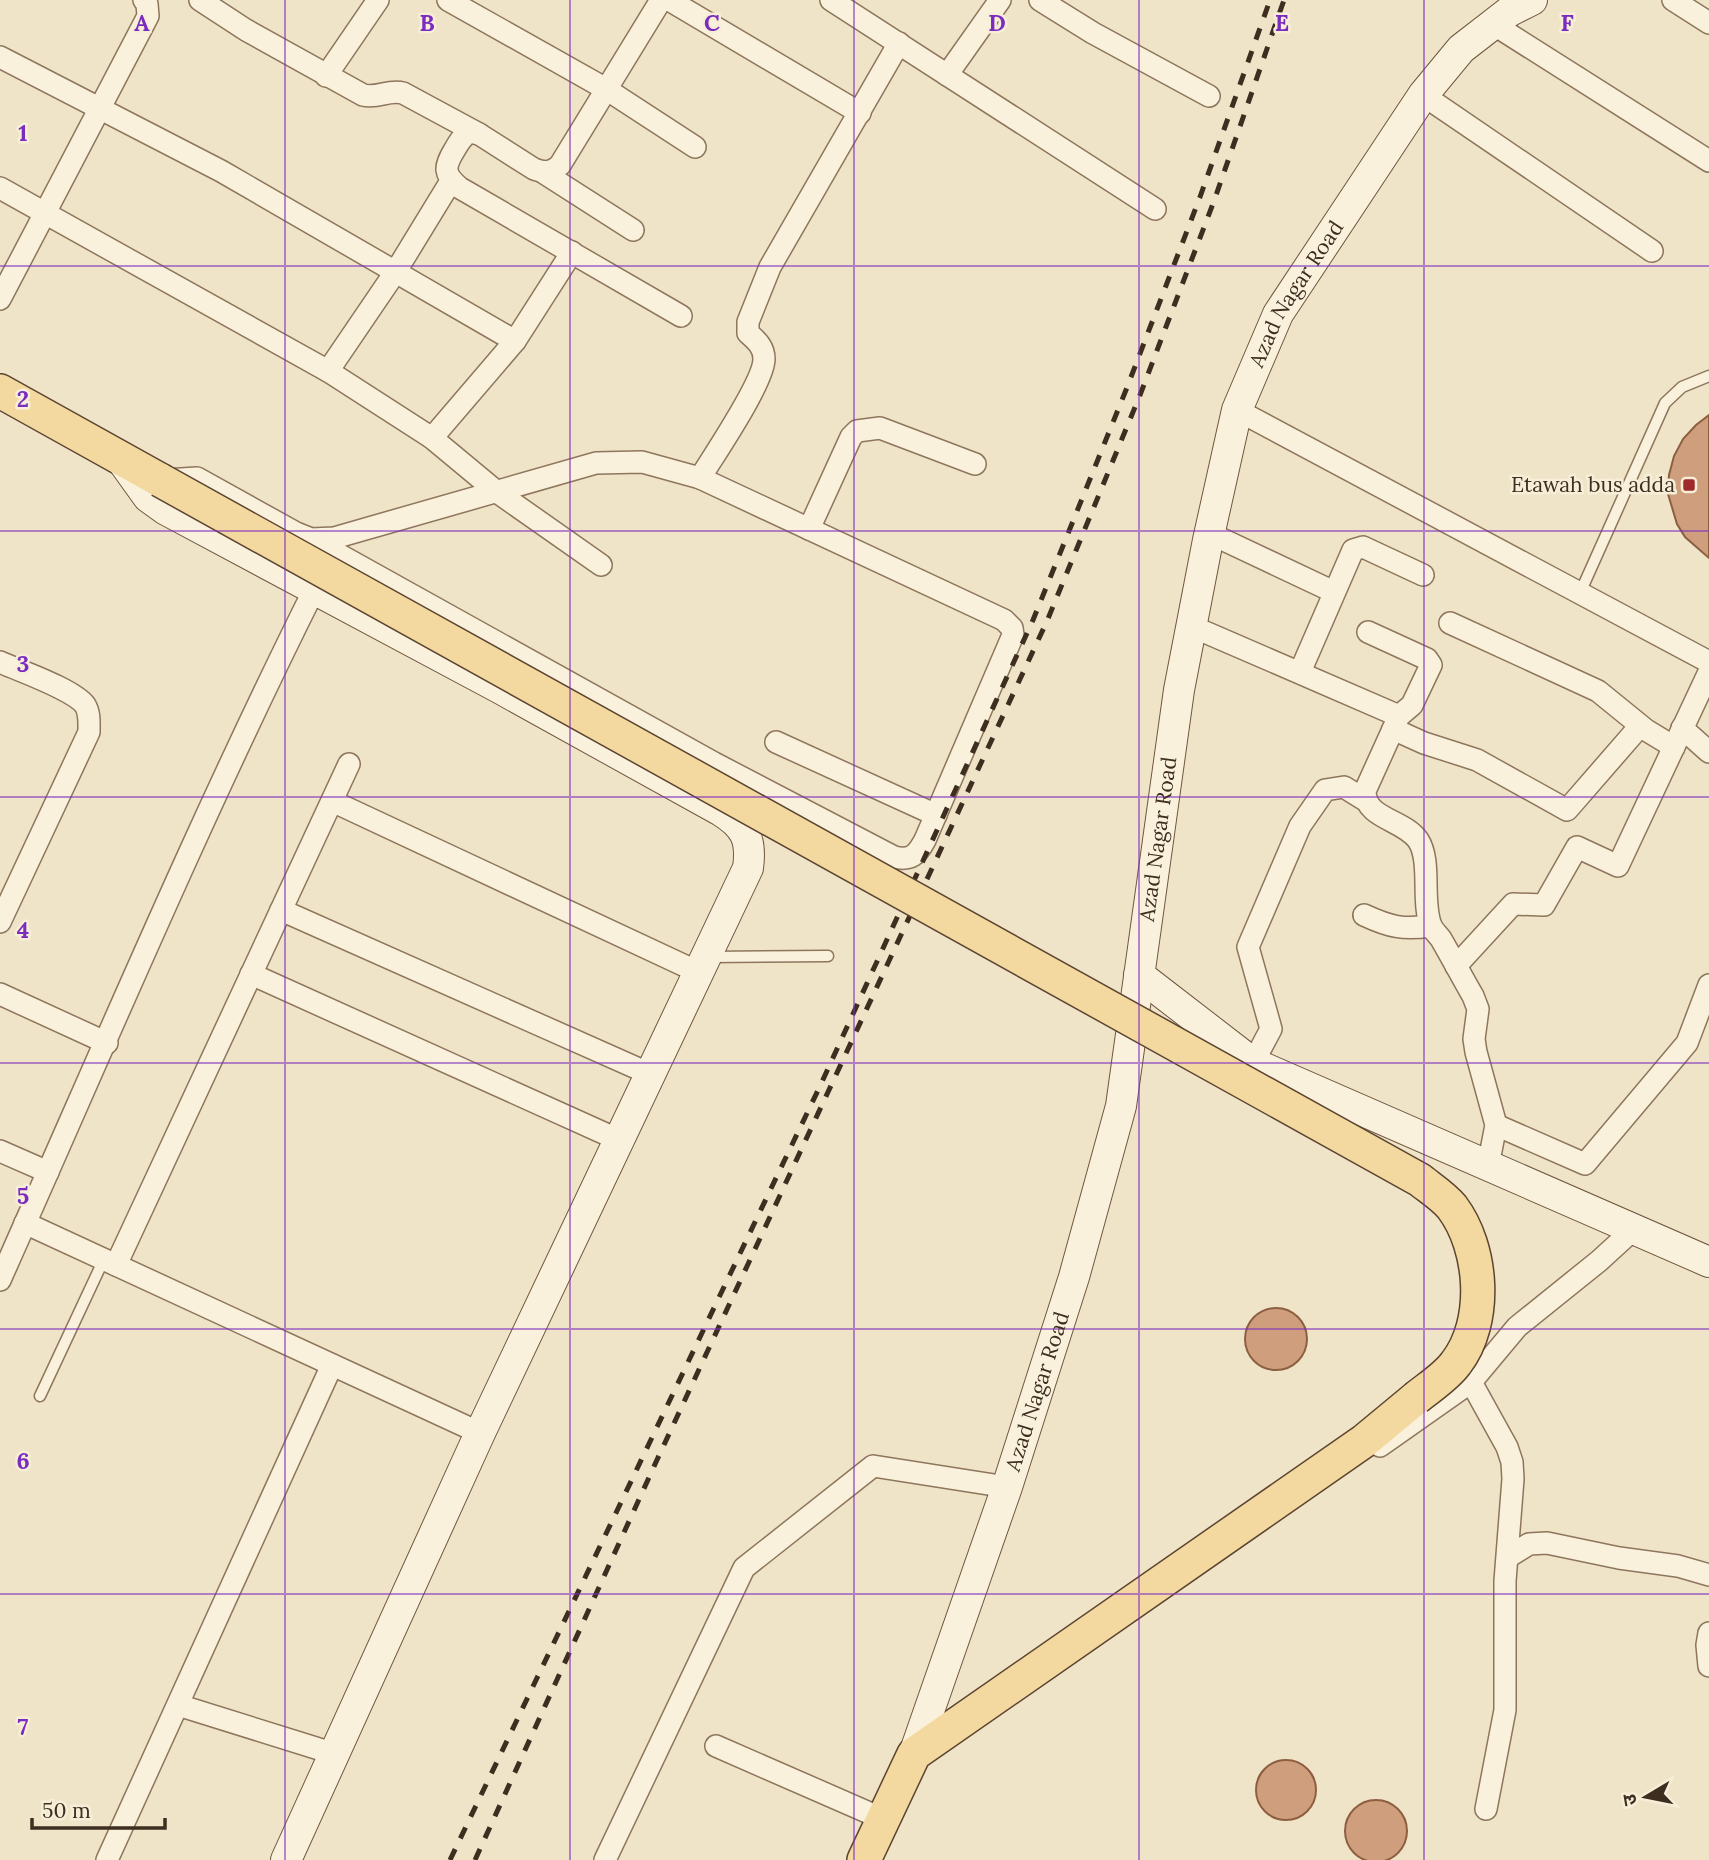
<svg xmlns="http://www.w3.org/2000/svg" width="1709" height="1860" viewBox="0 0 1709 1860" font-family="Lora,'Noto Sans Devanagari',serif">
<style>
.building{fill:#cf9f7d;stroke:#8d5f41;stroke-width:2}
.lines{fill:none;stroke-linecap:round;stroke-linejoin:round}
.lane-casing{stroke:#8d765c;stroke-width:13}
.street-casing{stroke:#8d765c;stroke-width:24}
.secondary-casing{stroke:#6f573f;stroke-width:32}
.primary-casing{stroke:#5b4430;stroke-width:36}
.lane{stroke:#faf1dc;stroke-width:10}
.street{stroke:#faf1dc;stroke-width:21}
.secondary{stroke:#faf1dc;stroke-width:30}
.primary{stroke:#f3d9a0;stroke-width:33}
.rail{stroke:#3d2e20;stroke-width:5;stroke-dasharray:12 12;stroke-linecap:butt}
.primary-bridge-casing{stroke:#5b4430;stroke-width:36;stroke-linecap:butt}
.primary-bridge{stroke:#f3d9a0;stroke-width:33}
.grid{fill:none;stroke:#7b2cbf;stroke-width:2;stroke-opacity:0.55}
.poi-dot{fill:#9e2a2b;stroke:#f7eed8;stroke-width:2.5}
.labels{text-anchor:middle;stroke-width:5;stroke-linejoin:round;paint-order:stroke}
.street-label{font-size:21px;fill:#3d2e20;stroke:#f7eed8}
.poi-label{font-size:21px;fill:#3d2e20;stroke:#f7eed8;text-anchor:end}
.grid-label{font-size:23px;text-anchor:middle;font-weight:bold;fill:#7b2cbf;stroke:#f7eed8;stroke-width:5;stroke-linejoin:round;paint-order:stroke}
</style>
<rect width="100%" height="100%" fill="#f0e4c8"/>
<g class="building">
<polygon points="1709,415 1709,558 1685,537 1677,524 1668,494 1669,475 1674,456 1683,439 1696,425"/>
<circle cx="1276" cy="1339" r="31"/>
<circle cx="1286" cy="1790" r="30"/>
<circle cx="1376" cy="1831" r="31"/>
</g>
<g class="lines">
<g class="lane-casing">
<g id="lane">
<polyline points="1580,593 1665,403 1682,387 1709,376"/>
<polyline points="708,957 828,956"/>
<polyline points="40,1396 104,1259"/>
</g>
</g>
<g class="street-casing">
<g id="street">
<path d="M 200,0 L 246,30 L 363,95 C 378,99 388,89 403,93 L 479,134"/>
<polyline points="448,0 606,89 695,147"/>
<path d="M 661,0 L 560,165 C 551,173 545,173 534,169 L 479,134 L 469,132 C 462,137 459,142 455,149 C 444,167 443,174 460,188 L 681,316"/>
<polyline points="669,0 860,113"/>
<polyline points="831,0 1155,209"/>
<polyline points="1040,0 1093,33 1209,96"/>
<polyline points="1673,0 1709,23"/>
<polyline points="1493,24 1709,161"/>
<polyline points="0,57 221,171 515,341"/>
<polyline points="947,75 1000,0"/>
<polyline points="326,76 378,0"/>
<polyline points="1423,95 1652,251"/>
<polyline points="544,173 633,230"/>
<polyline points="0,188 328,371 432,438 497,492 601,565"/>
<polyline points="0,299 148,16 147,4 144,0"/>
<polyline points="328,371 396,271 451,181"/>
<polyline points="1237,410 1709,662"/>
<polyline points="432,438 515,341 572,252"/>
<path d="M 700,478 C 714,455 764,382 764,359 C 764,347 757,341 748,333 L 748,322 L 770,267 L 899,43"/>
<path d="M 165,480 L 197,478 L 296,533 L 311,539 L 334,538 L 596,463 L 642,462 L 700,478 L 1004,620 L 1012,628 L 1013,635 L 925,840 C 917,855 911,861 894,857 L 714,763 L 311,539"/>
<polyline points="809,529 851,437 857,431 880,428 975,464"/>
<polyline points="1209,533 1334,592"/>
<polyline points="1450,623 1598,691 1646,730 1674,747"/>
<polyline points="1191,626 1399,716"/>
<path d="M 1368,632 L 1427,659 L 1431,665 L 1412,705 L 1399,716 L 1365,791 C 1365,819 1403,819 1418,840 C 1432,861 1421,901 1431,926 C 1433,930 1438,935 1441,939 C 1452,958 1462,977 1473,996 L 1478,1009 L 1474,1039 L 1476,1052 L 1496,1125 L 1488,1166"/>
<path d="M 0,662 C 20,671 73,689 85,705 C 90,713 89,723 89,732 L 0,922"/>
<polyline points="1300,672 1353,550 1363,547 1423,575"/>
<polyline points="1682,728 1709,752"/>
<polyline points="1393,729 1424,743 1477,760 1567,810 1640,726"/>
<polyline points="776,742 936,815"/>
<polyline points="332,801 698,972"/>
<polyline points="281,910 650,1074"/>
<path d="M 1364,915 C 1390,927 1403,930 1431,926"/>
<polyline points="1456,966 1513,904 1544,905 1577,847 1618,866 1709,672"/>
<polyline points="251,974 619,1140"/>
<polyline points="0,994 107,1043"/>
<polyline points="1253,1063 1271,1029 1248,947 1300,826 1325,790 1344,787 1365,800"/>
<polyline points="1496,1125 1585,1164 1687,1043 1709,985"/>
<polyline points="0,1151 48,1172"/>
<polyline points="25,1223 480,1433"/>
<polyline points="116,1265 349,764"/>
<path d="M 0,1280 C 103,1049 201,816 314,590"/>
<polyline points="1471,1382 1507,1447 1512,1462 1513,1479 1505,1581 1505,1710 1486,1809"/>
<polyline points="1380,1446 1471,1382 1517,1327 1599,1261 1634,1229"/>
<polyline points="1508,1557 1529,1544 1547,1543 1619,1558 1678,1566 1709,1575"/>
<polyline points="1709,1633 1707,1645 1709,1666"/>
<polyline points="178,1705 335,1754"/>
<polyline points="716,1746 883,1819"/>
<polyline points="107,1860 332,1365"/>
<polyline points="605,1860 744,1568 873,1466 1007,1487"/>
</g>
</g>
<g class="secondary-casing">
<g id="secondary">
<path d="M 120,458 L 148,497 L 166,510 L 501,689 L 721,811 C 745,826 752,839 748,868 L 480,1433 L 286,1860"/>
<polyline points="1139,975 1253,1063 1709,1262"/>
<path id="s1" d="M 914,1754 L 1007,1487 L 1074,1277 L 1121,1106 L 1179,690 L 1208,540 L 1237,410 L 1278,314 L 1423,95 L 1461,49 L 1510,11 L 1532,0"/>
</g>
</g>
<g class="primary-casing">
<g id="primary">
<polyline points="0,391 160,480"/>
<polyline points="864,1860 914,1754 1364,1441 1416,1398"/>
</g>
</g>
<use href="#lane" class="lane"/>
<use href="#street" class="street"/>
<use href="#secondary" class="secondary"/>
<use href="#primary" class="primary"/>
<g class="rail">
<polyline points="450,1860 821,1084 1033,620 1126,390 1200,197 1270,0"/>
<polyline points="475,1860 656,1462 1047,621 1140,395 1214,201 1284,0"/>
</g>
<g class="primary-bridge-casing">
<path id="primary-bridge" d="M 160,480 L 1420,1180 C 1430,1188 1444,1197 1452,1207 C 1483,1248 1488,1322 1456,1363 C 1446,1377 1428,1388 1416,1398"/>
</g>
<use href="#primary-bridge" class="primary-bridge"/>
</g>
<path class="grid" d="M 285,0 L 285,1860M 570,0 L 570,1860M 854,0 L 854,1860M 1139,0 L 1139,1860M 1424,0 L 1424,1860M 0,266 L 1709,266M 0,531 L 1709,531M 0,797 L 1709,797M 0,1063 L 1709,1063M 0,1329 L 1709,1329M 0,1594 L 1709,1594"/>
<rect class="poi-dot" x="1682" y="478" width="14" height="14" rx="3.5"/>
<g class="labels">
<g class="street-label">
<text dy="7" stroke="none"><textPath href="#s1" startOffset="1517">Azad Nagar Road</textPath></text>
<text dy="7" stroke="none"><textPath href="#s1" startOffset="950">Azad Nagar Road</textPath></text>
<text dy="7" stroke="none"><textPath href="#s1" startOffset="383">Azad Nagar Road</textPath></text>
</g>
<g class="poi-label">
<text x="1675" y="492">Etawah bus adda</text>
</g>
</g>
<g class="grid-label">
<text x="142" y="31">A</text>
<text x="427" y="31">B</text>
<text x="712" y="31">C</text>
<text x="997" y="31">D</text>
<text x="1282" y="31">E</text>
<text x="1567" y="31">F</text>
<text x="23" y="141">1</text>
<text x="23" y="407">2</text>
<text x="23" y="672">3</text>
<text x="23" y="938">4</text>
<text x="23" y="1204">5</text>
<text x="23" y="1469">6</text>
<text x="23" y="1735">7</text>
</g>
<g transform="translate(1646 1797) rotate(260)" stroke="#f7eed8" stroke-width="5" paint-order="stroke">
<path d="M0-5L12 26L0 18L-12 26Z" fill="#3d2e20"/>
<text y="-10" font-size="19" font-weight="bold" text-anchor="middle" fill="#3d2e20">उ</text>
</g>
<path d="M32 1818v10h133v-10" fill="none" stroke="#3d2e20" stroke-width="3.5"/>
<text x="42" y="1818" font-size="21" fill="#3d2e20" stroke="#f7eed8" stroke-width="5" paint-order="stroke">50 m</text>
</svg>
